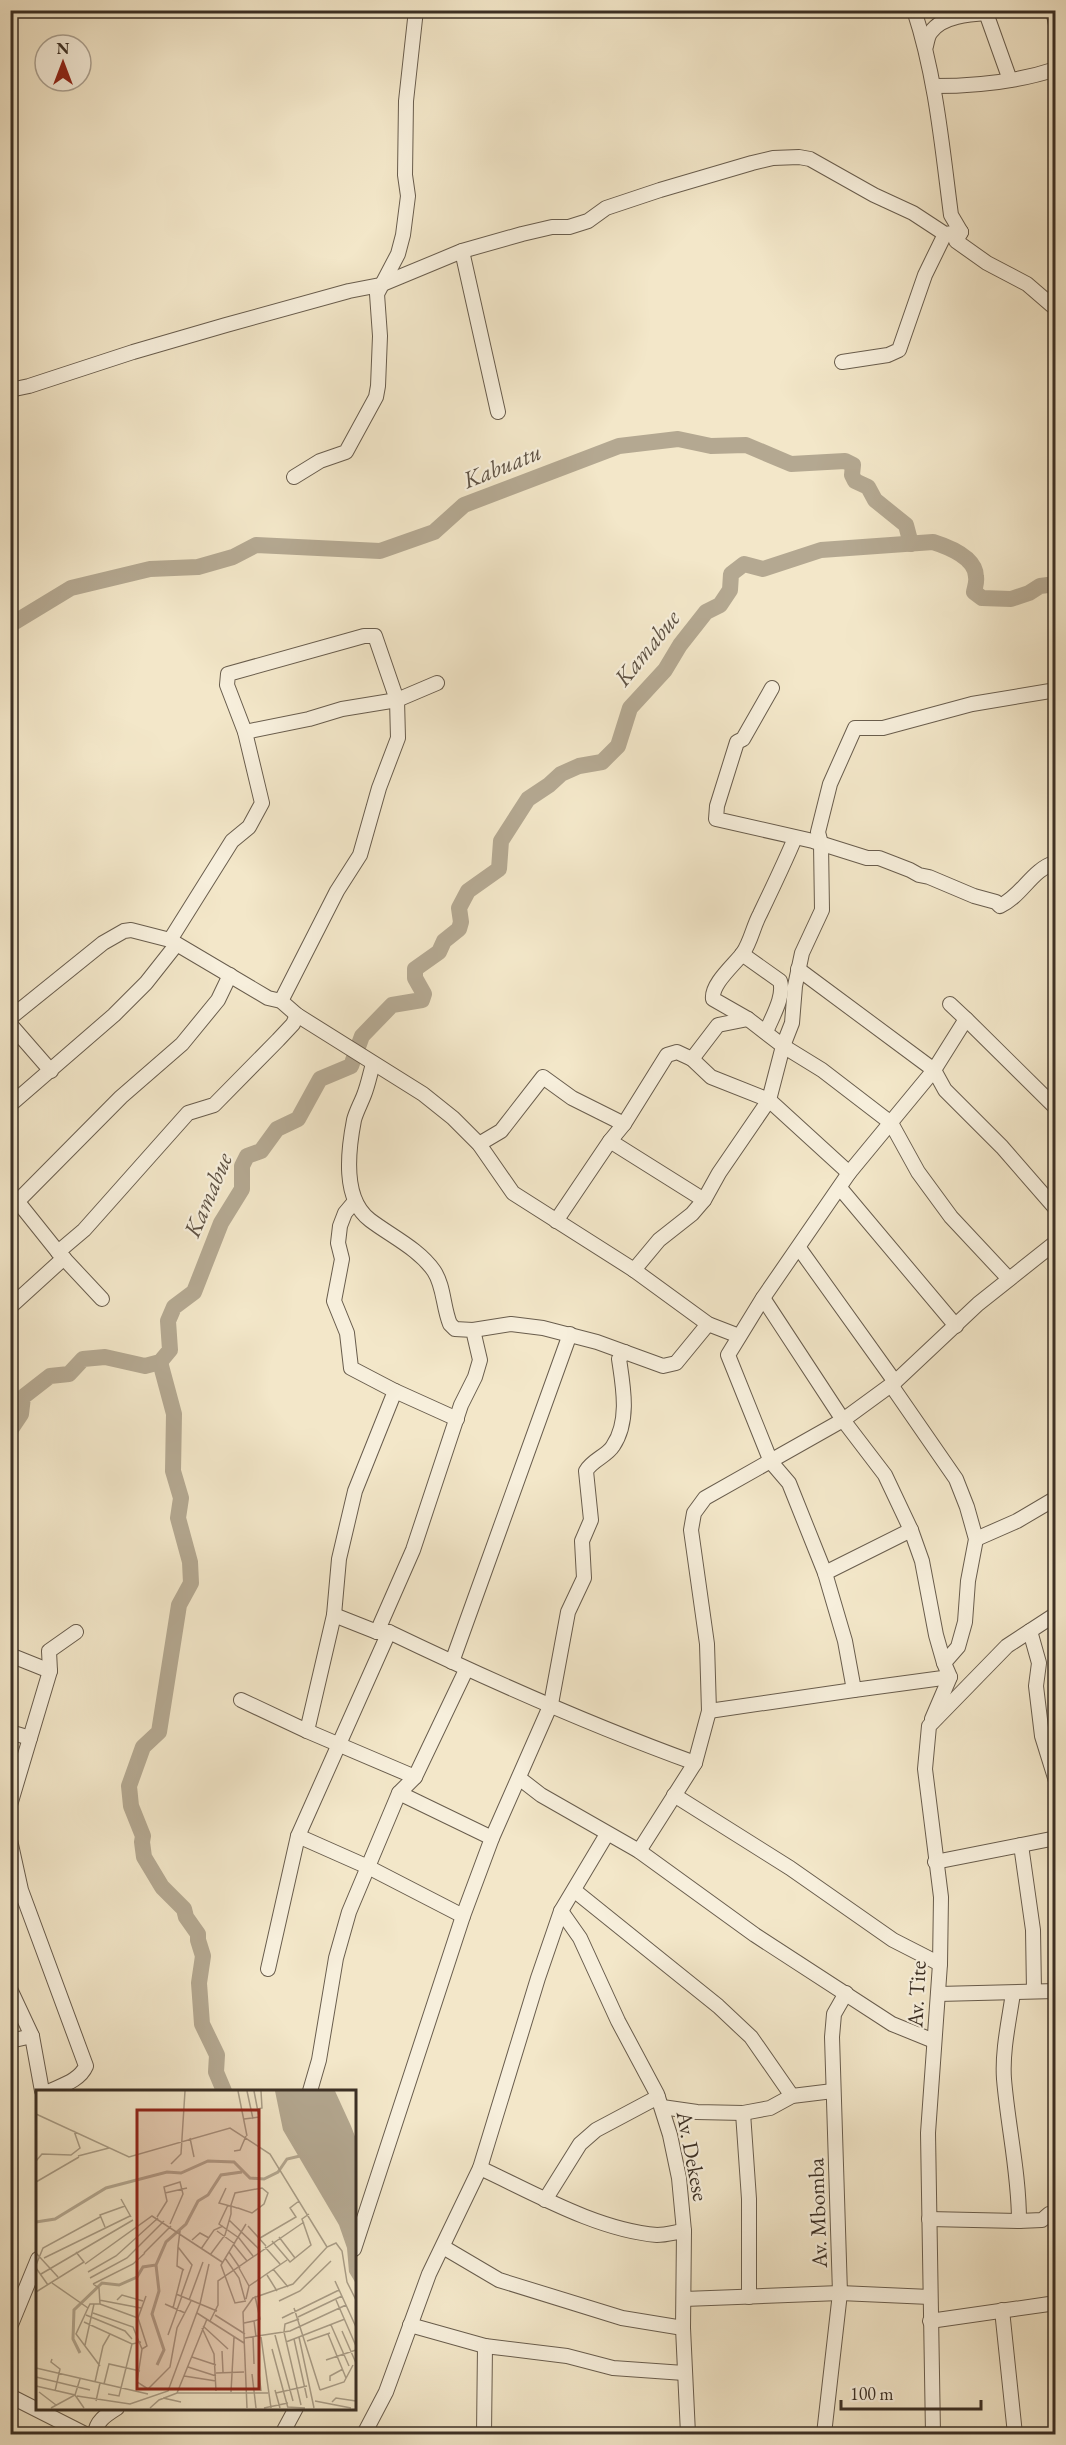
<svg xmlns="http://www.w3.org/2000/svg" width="1066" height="2445" viewBox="0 0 1066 2445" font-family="'EB Garamond',serif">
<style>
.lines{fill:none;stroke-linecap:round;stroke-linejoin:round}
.river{stroke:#b4a891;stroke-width:16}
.minor-casing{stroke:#695d4d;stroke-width:16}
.minor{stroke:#f7efdc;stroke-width:14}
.labels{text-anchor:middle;stroke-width:4.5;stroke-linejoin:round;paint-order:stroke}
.street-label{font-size:22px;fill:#3b2f24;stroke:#f7efdc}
.water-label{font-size:24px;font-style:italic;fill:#5f5345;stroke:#f7efdc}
.inset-river{fill:none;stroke:#b4a891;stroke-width:3}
.inset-road{fill:none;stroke:#a99d87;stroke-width:1.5}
.view{fill:#8f2418;fill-opacity:0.15;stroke:#8f2418;stroke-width:3}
.inset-edge{fill:none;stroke:#3b2f24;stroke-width:3}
</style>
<rect width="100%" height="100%" fill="#f3e7c9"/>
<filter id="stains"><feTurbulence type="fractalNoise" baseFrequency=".00333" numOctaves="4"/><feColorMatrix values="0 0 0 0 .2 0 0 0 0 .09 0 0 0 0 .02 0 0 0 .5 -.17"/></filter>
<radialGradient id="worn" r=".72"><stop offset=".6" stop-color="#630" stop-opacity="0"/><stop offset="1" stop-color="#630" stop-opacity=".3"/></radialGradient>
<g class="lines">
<g class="river">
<polyline points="10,625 71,588 150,569 198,567 233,557 256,545 380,551 434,532 464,505 619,446 678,439 711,446 746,445 791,464 845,461 853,465 852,475 855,481 868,487 875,500 906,525 911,544"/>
<polyline points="160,1362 174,1414 173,1471 181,1498 178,1518 190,1562 191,1583 179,1605 159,1732 143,1747 129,1786 131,1806 143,1836 142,1842 144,1857 162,1887 184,1909 186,1917 198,1934 198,1940 203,1956 199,1983 202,2024 217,2055 216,2072 224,2091"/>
<path d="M 10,1434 L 11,1429 L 21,1414 L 23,1397 L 50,1376 L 69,1374 L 83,1359 L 105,1357 L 145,1366 L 160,1362 L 170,1350 L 168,1321 L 174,1307 L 194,1292 L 221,1223 L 242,1189 L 242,1166 L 247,1156 L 261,1151 L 277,1129 L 298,1119 L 320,1079 L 351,1066 L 362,1036 L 392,1005 L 422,1000 L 424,994 L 415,978 L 415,969 L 439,952 L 444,941 L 459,929 L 461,922 L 459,908 L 468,891 L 499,869 L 501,841 L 528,799 L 549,785 L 561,774 L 579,766 L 602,762 L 618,746 L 630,708 L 665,670 L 680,645 L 706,612 L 720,605 L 730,590 L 731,574 L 744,564 L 763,569 L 821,550 L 933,542 C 949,547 976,558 976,577 C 977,582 975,587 974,592 L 982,598 L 1011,599 L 1029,593 L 1040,586 L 1056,584"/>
</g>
<g class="minor-casing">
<g id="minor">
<path d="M 914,10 C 936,77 942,146 951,215 L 961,232"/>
<polyline points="985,10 1010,80"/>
<polyline points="1053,10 1056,25"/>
<path d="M 926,46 C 927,42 928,35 931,32 C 942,16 970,14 987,13"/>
<path d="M 934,86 C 974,86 1017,82 1056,69"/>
<polyline points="961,232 956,241 987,263 1027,284 1056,309"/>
<polyline points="462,251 498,412"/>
<polyline points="842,362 888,355 899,350 925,275 945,234"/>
<polyline points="10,390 29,386 133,352 226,325 349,291 380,285 462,251 522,234 552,227 569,227 588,221 606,208 660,190 752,163 773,158 799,157 810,159 874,195 913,213 945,234 961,232"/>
<polyline points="294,477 320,461 346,452 376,397 378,386 380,336 377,294 398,254 403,235 408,196 405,175 406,101 416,10"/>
<path d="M 772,688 L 743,739 L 737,742 L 717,806 L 716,819 L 813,841 L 867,858 L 879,858 L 910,870 L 919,875 L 929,877 L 974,896 L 996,902 L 1000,906 C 1023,895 1031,870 1056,862"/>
<polyline points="245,732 309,719 342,709 397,700 437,683"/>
<path d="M 795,838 C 784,864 772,889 760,914 C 753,927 751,941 743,953 C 734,965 711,984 713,999 L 748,1019 L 783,1046 L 822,1070 L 891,1123 L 918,1172 L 951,1217 L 1009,1279"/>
<polyline points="170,940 232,841 249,827 262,803 245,732 227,685 228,674 364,636 375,636 397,700 398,738 379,788 360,855 337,891 281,1001"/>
<path d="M 742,954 L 780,981 C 785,996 772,1017 766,1032"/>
<polyline points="798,969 934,1070 945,1090 1002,1147 1056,1209"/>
<polyline points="10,1018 103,943 124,931 131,930 170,940 268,998 281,1001 297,1015 423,1094 453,1118 479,1144 513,1193 634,1270 708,1324 739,1336"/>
<polyline points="966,1019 1056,1108"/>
<polyline points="10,1024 51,1071"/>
<polyline points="692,1059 711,1077 769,1100 849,1173"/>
<path d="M 373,1064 C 370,1074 368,1085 364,1095 C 361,1103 356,1112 354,1120 C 348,1151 342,1199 370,1220 C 391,1236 419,1249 434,1271 C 444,1286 443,1307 450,1324 L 455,1329 L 473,1330 L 480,1360 L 475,1377 L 461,1405 L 413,1550 L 377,1632"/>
<polyline points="10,1105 114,1015 146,983 176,945"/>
<polyline points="610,1141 704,1200"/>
<polyline points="479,1144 501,1131 543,1077 572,1098 624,1124"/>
<polyline points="840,1188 956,1326"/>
<polyline points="355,1201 345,1213 340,1226 338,1243 342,1259 334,1301 347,1333 351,1368 395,1391 457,1419"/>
<polyline points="18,1202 58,1252 102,1299"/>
<polyline points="10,1209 121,1097 182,1044 218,1000 230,975"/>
<polyline points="556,1221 610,1141 624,1124 667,1055 677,1052 692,1059 718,1025 748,1019"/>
<polyline points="799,1248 895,1382"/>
<polyline points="58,1252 84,1230 188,1113 214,1105 278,1040 293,1024 297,1015"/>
<polyline points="634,1270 659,1240 692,1214 704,1200 719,1173 769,1100 783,1046 792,1023 795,986 802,953 822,910 821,844 818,832 830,784 855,728 883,728 972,704 1056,690"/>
<polyline points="763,1298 843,1420 885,1475 911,1530 922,1561 936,1635 944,1663"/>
<polyline points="10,1307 64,1258"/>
<polyline points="473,1330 511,1324 543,1328 597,1342 663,1366 676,1363 708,1324"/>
<polyline points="891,1385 956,1479 967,1507 976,1539 968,1581 965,1622 958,1647 944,1663 950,1677 932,1719"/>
<polyline points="976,1539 1017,1521 1056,1498"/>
<polyline points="825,1573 911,1530"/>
<path d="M 334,1615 L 377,1632 L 389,1632 C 489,1680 590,1725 695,1763"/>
<polyline points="1030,1631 1039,1663 1036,1686 1042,1736 1056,1781"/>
<polyline points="10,1655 50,1671"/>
<polyline points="452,1662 570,1334"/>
<polyline points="950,1677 854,1690 845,1641 825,1573 789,1483 771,1462 728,1355 763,1298 849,1173 934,1070 966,1019 950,1004"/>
<polyline points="241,1700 307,1731 415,1777"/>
<polyline points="709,1711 854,1690"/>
<polyline points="307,1731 334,1615 339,1559 355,1491 395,1391"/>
<polyline points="10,1732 30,1738"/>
<polyline points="519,1778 541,1795 639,1851 755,1935 892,2024 934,2041"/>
<polyline points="399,1793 492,1838"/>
<polyline points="674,1795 790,1868 893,1940 940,1964"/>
<polyline points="10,1805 50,1671 49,1651 76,1632"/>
<polyline points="298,1836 368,1867 463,1916"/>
<path d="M 10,1840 L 21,1890 L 86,2066 C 80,2080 63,2085 50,2091"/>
<polyline points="1021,1845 1056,1838"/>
<polyline points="639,1851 695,1763 709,1711 707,1644 691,1530 694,1513 705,1498 843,1420 895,1382 978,1304 1056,1242"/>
<polyline points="935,1862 1021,1845 1033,1930 1034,1991"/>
<polyline points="575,1891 718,2006 751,2037 792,2096"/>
<polyline points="561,1911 580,1938 618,2021 657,2094 670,2135 679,2178 684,2231 683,2328 688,2434"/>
<polyline points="268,1969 298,1836 389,1632"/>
<polyline points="10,1989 32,2036 42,2091"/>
<path d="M 1013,1993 C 1009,2021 1002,2051 1004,2079 C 1008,2127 1019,2173 1019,2221"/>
<polyline points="938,1994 1056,1991"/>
<polyline points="10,2041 32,2036"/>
<polyline points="310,2091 319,2060 336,1958 349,1912 399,1793 415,1777 466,1670"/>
<polyline points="662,2107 697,2112 743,2113 770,2108 792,2096 833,2091"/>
<polyline points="743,2113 749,2199 749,2297"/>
<path d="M 480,2168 C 534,2193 597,2230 657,2235 C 666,2235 676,2232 684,2231"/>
<polyline points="545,2200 580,2144 596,2130 658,2097"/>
<polyline points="929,2219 1019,2221 1042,2220 1049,2214 1056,2213"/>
<polyline points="443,2247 499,2280 622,2318 683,2328"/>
<path d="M 354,2249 L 463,1916 L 492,1838 L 551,1704 L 568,1612 L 584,1578 L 582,1541 L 591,1520 L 586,1471 C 592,1460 607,1456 613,1446 C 630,1421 623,1386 619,1359 L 625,1352"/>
<polyline points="684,2299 840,2293 930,2297"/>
<polyline points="1002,2310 1015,2434"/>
<polyline points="930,2321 1056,2303"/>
<polyline points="410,2325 485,2346 567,2356 613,2368 684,2373"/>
<polyline points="10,2327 38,2259"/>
<polyline points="10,2396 85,2434"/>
<path d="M 95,2434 C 96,2421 106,2415 117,2408"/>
<polyline points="282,2434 296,2408"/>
<polyline points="364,2434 386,2392 429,2274 480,2168 538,1978 561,1911 607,1834"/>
<polyline points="484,2434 485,2346"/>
<polyline points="824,2434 840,2293 832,2037 834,2014 846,1993"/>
<polyline points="933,2434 928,2133 940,1964 941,1897 925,1769 929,1726 1007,1646 1056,1614"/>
</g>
</g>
<use href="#minor" class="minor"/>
</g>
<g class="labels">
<g class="street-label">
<text transform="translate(916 1994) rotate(-87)" y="8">Av. Tite</text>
<text transform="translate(693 2156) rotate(79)" y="8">Av. Dekese</text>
<text transform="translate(817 2213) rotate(-92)" y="8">Av. Mbomba</text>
</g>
<g class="water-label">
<text transform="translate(502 466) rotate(-22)" y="8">Kabuatu</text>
<text transform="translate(647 648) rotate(-51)" y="8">Kamabue</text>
<text transform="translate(208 1195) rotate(-67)" y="8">Kamabue</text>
</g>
</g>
<g transform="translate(36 2090)">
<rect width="320" height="320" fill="#f3e7c9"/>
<path d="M 239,1 L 299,1 L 315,36 L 320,49 L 319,192 L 313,182 L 311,158 L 303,135 L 247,40 Z" fill="#b4a891"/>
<path class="inset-river" d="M 0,132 L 19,129 L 70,98 L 131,82 L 145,83 L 172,71 L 198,72 L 214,88 L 228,89 L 242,82 L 251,69 L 264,66M 120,175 L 123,201 L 116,224 L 128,260 L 121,275M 44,263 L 37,249 L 38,220 L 66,193 L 83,195 L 101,187 L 107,177 L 120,175 L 130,152 L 150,134 L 162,111 L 172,105 L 185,85 L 206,82"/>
<path class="inset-road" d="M 202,1 L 211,46M 211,1 L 217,29M 222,19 L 226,18 L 225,1M 0,24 L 93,67 L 194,38 L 234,64 L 291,157M 208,29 L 223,27 L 218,1M 154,48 L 158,67M 198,61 L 204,60 L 210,46M 42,66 L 73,58M 0,71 L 6,64 L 35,65 L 44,58 L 38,41M 135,74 L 145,64 L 149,1M 0,92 L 43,67M 129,103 L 151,98M 85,109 L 95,127M 192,115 L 183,134 L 203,148 L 217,166M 121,127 L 131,111 L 128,97 L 144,92 L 147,104 L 134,134M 193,130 L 224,160M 212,136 L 230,156M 69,137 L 64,125 L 89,116M 144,141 L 142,157 L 156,175 L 145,206M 181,141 L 199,154M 243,147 L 259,168M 224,148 L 260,127 L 254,118 L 263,111M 156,150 L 164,143 L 173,148M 236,151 L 254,172 L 275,155 L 266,129 L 273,124M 198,155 L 211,171M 142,157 L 141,176 L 148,180M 229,157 L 244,174M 165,159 L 178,140 L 187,136M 193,162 L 204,178M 0,163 L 22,187M 108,163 L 135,136M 174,165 L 189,145 L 195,124 L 195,115 L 199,103 L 226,98 L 232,103 L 228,114 L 216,123 L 202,118 L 201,118 L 195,116 L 194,116 L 183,113 L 190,98M 8,168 L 94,126M 189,168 L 203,188 L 209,210M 49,174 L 116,126 L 186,172M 0,175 L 7,158 L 64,127M 0,178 L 12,195M 203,178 L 213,196 L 210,209M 237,179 L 252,197M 52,182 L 80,166 L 122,128M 5,184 L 97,130M 231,185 L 241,201M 54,188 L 91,168 L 128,131M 299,191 L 320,237M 16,193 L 52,218 L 54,214 L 64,214 L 102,228M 57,194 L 97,174 L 109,163M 57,194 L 63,198 L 64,214M 213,196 L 251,170M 0,202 L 48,172 L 40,162M 140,204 L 181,221M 63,210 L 105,218M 81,210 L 86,205 L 107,211M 153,210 L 167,172M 300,210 L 320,256M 210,211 L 199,213 L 185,175 L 210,134M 243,211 L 264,201 L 295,171M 129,214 L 149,223M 52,218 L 40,244 L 64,276M 137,218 L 147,179M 258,218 L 284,300M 57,223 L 97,237 L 106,259 L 101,292 L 112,299M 161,223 L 208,253M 50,225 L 89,241 L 96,249M 179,225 L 209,244M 262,227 L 306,206M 246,228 L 303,200M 263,229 L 249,234 L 248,242 L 265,315M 174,231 L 182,215 L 182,191 L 268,132M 218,231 L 224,229 L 219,206M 48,232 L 96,254 L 105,252M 208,233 L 218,231 L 220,247M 295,235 L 313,276M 167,236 L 192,259M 166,238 L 178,264 L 180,301M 306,241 L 320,273M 292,244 L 310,288M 132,245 L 146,206M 239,245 L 257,311M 217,247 L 218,274M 225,247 L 235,318M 263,247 L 278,318M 209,248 L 254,241 L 310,215M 258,249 L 271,308M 271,251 L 294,243M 250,252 L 309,229M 49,255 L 58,214M 106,259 L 111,256 L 102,228 L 110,206M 236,259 L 252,318M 186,261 L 187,282M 156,267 L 180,275M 16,269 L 15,272 L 24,279 L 19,301M 290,270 L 320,260M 152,277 L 180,286M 0,278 L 112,304M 180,283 L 208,282M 223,283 L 225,301M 216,284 L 220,318M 148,286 L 180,291M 0,287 L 54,300M 294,291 L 294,286 L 307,279M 59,292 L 67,256 L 74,244M 68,294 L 73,274 L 104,281M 0,296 L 39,305 L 48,318M 112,299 L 134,277 L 141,238 L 155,211M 239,300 L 244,318M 284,300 L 308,292 L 317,275M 3,302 L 20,315M 195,302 L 198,247M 141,303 L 171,229M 240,303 L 271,296M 72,304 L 83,306 L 96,254M 41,306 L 94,314 L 132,301 L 164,214 L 173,174M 127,308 L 145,312M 60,311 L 64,293M 279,311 L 315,318M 296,312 L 300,308 L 320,311M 251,317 L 269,318M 15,318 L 39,305 L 44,289M 114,318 L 123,310 L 141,303 L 232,303M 211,318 L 207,222 L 217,208 L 257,194 L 291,157 L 300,153 L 306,161 L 311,192 L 320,210M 228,318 L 252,313"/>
<path class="view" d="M 101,20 L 223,20 L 223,299 L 101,299 Z"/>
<rect width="320" height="320" class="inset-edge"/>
</g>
<rect width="1066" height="2445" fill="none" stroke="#f3e7c9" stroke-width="36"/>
<rect x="12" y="12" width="1042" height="2421" fill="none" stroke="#3b2f24" stroke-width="3"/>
<rect x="18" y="18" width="1030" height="2409" fill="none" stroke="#3b2f24" stroke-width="1.5"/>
<g transform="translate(63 63)"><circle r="28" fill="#f7efdc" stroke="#aca292" stroke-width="1.5"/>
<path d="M0-4.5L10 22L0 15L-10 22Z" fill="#8f2418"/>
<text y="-9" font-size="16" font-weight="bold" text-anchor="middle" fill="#3b2f24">N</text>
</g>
<path d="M841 2400v9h140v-9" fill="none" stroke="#3b2f24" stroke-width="3"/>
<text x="850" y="2400" font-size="18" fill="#3b2f24" stroke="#f7efdc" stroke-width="4.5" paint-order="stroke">100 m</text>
<rect width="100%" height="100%" filter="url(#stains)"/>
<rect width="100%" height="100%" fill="url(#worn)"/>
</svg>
